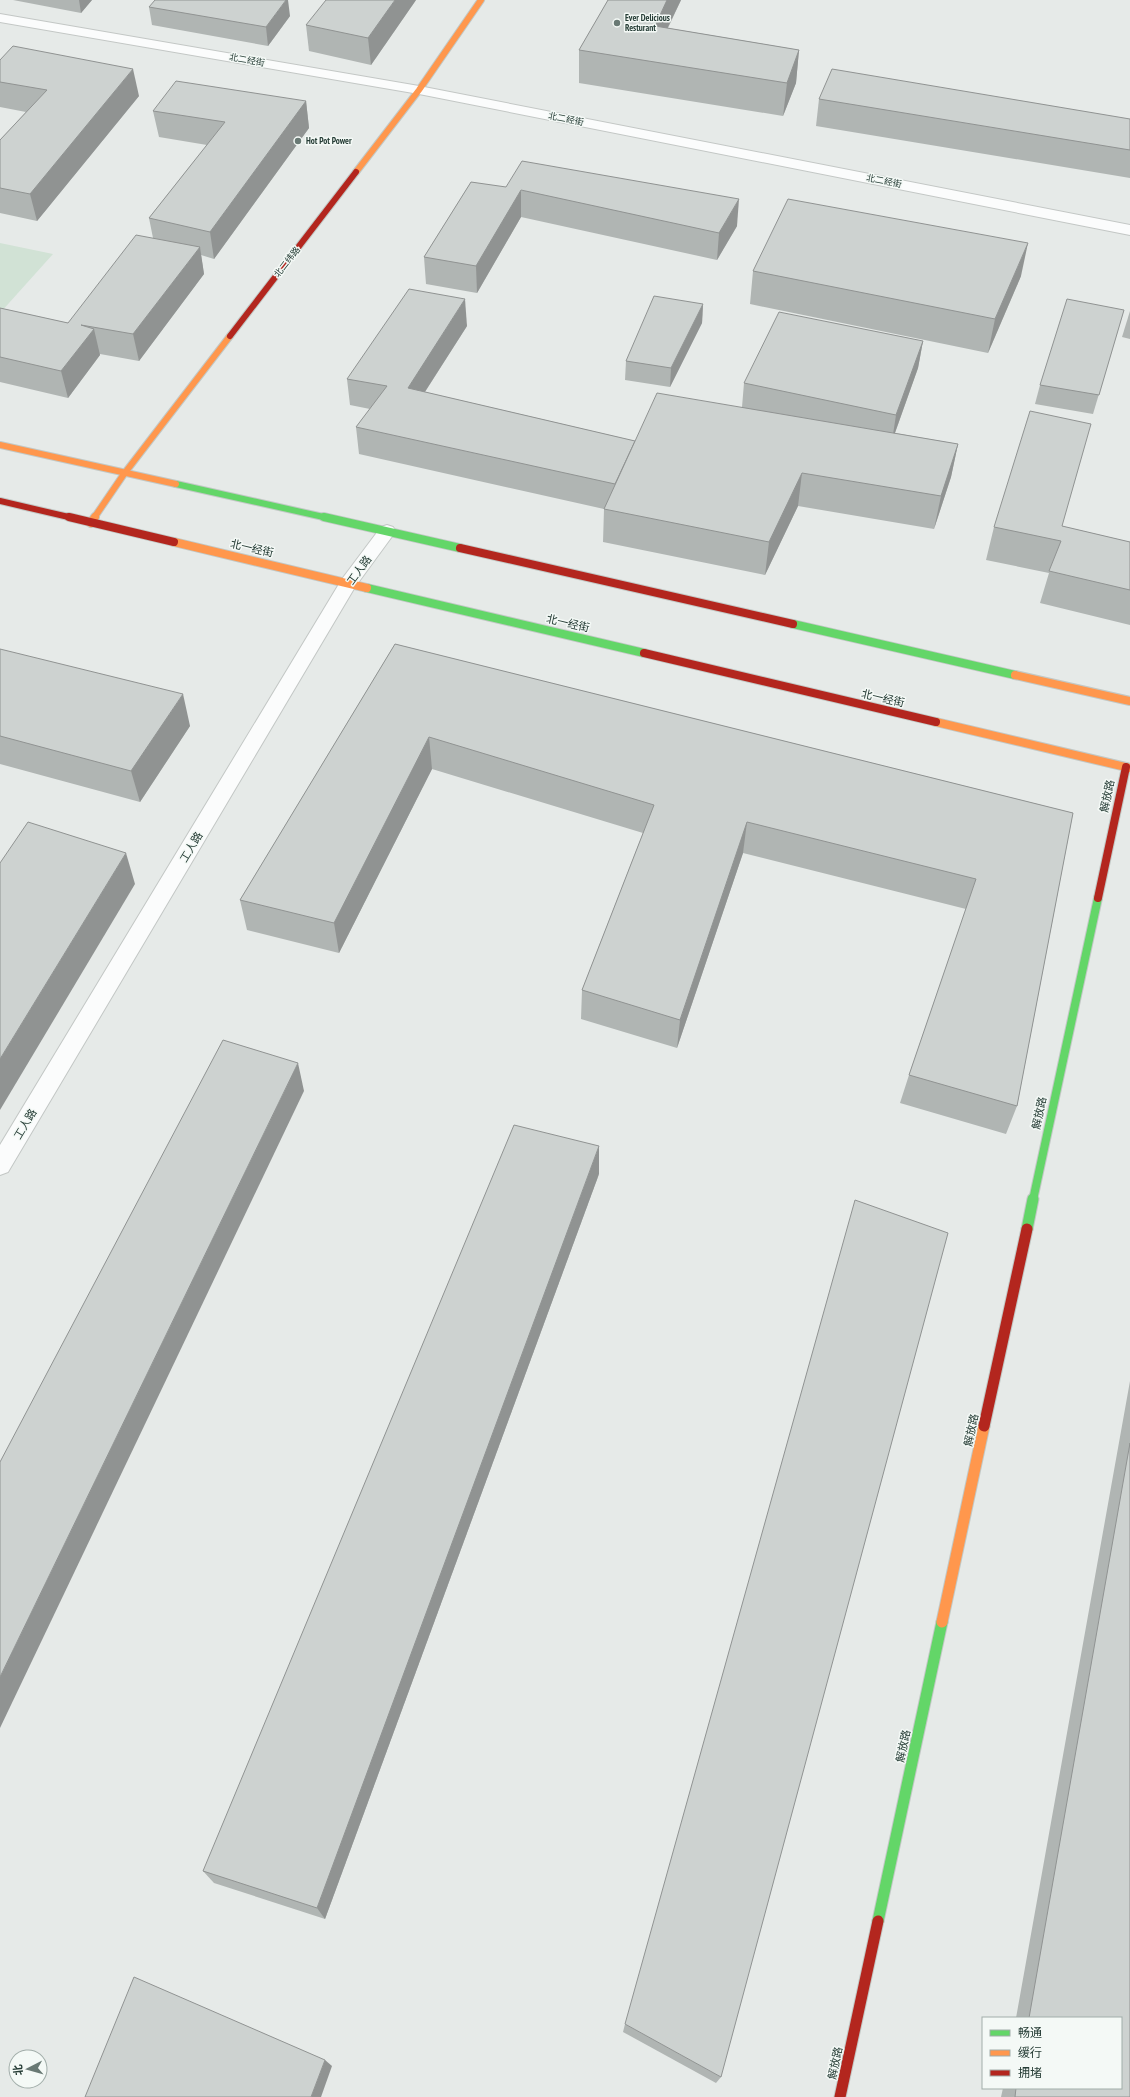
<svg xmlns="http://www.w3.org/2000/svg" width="1130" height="2097" viewBox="0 0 1130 2097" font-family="'PT Sans Narrow','Noto Sans SC',sans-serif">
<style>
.green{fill:#d1e2d5}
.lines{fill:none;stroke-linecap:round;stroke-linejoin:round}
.street-casing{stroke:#c3c7c5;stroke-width:2}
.fast-far2-casing{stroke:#c2c8c5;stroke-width:8}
.fast-far1-casing{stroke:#c2c8c5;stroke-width:10}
.fast-casing{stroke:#c2c8c5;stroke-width:13}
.slow-far2-casing{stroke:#c2c8c5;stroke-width:8}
.slow-far1-casing{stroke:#c2c8c5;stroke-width:10}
.slow-casing{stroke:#c2c8c5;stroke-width:13}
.jam-far2-casing{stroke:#c2c8c5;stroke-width:8}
.jam-far1-casing{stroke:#c2c8c5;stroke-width:10}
.jam-casing{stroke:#c2c8c5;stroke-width:13}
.street{fill:#fbfcfc;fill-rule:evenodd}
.fast-far2{stroke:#63d668;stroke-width:6}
.fast-far1{stroke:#63d668;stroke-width:8}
.fast{stroke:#63d668;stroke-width:11}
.slow-far2{stroke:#ff974d;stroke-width:6}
.slow-far1{stroke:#ff974d;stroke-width:8}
.slow{stroke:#ff974d;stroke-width:11}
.jam-far2{stroke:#b3261e;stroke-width:6}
.jam-far1{stroke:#b3261e;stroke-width:8}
.jam{stroke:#b3261e;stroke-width:11}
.wall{fill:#b0b5b3}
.shaded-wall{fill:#909392}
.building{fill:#cdd2d0;stroke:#909392}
.poi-dot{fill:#697974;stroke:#f4f9f6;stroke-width:1.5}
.labels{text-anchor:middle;stroke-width:3;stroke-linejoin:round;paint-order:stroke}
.far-poi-label{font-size:9px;font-weight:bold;fill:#253c35;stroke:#f4f9f6;text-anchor:start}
.far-street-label{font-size:9px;fill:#253c35;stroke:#f4f9f6}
.street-label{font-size:11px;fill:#253c35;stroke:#f4f9f6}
</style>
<rect width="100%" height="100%" fill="#e6eae8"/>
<polygon class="green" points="0,243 53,254 0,313"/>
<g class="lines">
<g class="street-casing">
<g id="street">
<polygon points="0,14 419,86 1130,225 1130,235 419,94 0,22"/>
<polygon points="387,525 393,527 396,531 355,587 8,1172 0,1175 0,1145 342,579 381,527"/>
</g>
</g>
<g class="fast-far2-casing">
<polyline id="fast-far2" points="176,484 328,518"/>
</g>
<g class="fast-far1-casing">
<g id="fast-far1">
<polyline points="324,517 460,548"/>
<polyline points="367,588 644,653"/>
<polyline points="793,624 1015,675"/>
<polyline points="1033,1200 1098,898"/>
</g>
</g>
<g class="fast-casing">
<g id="fast">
<polyline points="1027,1229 1033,1199"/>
<polyline points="878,1921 942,1622"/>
</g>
</g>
<g class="slow-far2-casing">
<g id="slow-far2">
<polyline points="356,172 419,90 481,0"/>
<polyline points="0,445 176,484"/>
<polyline points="94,518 124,474 230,336"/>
</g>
</g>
<g class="slow-far1-casing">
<g id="slow-far1">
<polyline points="91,523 95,517"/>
<polyline points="174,542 367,588"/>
<polyline points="1015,675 1130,701"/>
<polyline points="936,722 1130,768"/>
</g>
</g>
<g class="slow-casing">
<polyline id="slow" points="942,1622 984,1426"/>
</g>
<g class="jam-far2-casing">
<g id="jam-far2">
<polyline points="230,336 356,172"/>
<polyline points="0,501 73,518"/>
</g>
</g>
<g class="jam-far1-casing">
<g id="jam-far1">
<polyline points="69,517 174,542"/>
<polyline points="460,548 793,624"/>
<polyline points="644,653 936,722"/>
<polyline points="1098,898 1126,767"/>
</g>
</g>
<g class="jam-casing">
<g id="jam">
<polyline points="984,1426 1027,1229"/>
<polyline points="840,2097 878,1921"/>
</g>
</g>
<use href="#street" class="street"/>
<use href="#fast-far2" class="fast-far2"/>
<use href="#fast-far1" class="fast-far1"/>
<use href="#fast" class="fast"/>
<use href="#slow-far2" class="slow-far2"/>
<use href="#slow-far1" class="slow-far1"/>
<use href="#slow" class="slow"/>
<use href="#jam-far2" class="jam-far2"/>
<use href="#jam-far1" class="jam-far1"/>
<use href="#jam" class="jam"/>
</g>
<g class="wall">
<polygon points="13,0 92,0 81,13"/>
<polygon points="416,0 371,65 309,51 306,25"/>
<polygon points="608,0 681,0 668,28 799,50 796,83 783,116 579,83 579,50"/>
<polygon points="149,7 290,16 268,46 152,25"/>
<polygon points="0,60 139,96 37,221 0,213 0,140 26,112 0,107"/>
<polygon points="819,99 1130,119 1130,178 816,126"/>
<polygon points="306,101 309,128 214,259 201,255 204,274 139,361 100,354 100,355 68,398 0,382 0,308 68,323 153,238 149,218 207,145 159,137 153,111"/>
<polygon points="471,182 737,226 717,260 521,217 477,293 426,284 424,257"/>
<polygon points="753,271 1021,276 988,353 750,304"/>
<polygon points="703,304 702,323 670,387 625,380 626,361"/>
<polygon points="1124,310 1093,414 1035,404 1040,385"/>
<polygon points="1130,311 1130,339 1122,337"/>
<polygon points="467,326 425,392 635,441 742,407 744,383 923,341 918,368 895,433 958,444 951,477 934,529 798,506 765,575 603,542 604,509 359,454 356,427 370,409 350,405 347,379"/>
<polygon points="1062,526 1130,542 1130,625 1040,603 1049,573 986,560 994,527"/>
<polygon points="395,644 1073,813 1017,1106 1006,1134 900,1103 909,1075 966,909 743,853 677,1048 581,1019 582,990 643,833 432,769 339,953 247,930 240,900"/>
<polygon points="0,649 190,726 140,802 0,764"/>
<polygon points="599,1174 325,1919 214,1883 203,1871"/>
<polygon points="1130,1381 1130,2097 1001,2097 1003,2088 1121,2088 1121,2018 1016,2018"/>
<polygon points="625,2024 721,2077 716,2083 623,2032"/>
</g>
<g class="shaded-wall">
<polygon points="79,0 92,0 81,13"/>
<polygon points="286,0 288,0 290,16 268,46 266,27"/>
<polygon points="395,0 416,0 371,65 368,38"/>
<polygon points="667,0 681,0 653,58 655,26"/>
<polygon points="799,50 796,83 783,116 787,83"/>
<polygon points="133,69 139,96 37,221 30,194"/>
<polygon points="306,101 309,128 214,259 210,232"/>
<polygon points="521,190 521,217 477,293 476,266"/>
<polygon points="739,199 737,226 717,260 719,233"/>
<polygon points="1028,243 1021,276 988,353 995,319"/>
<polygon points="200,247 204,274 139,361 133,334"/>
<polygon points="465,299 467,326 410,415 408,388"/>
<polygon points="703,304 702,323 670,387 671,368"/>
<polygon points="94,329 100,355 68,398 61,371"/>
<polygon points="923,341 918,368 892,441 896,415"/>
<polygon points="958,444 951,477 934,529 941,496"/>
<polygon points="802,473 798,506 765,575 769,542"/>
<polygon points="183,694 190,726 140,802 131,771"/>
<polygon points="429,737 432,769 339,953 334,923"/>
<polygon points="747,822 743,853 677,1048 680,1020"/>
<polygon points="126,853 135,884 0,1110 0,1059"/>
<polygon points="298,1063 304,1091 0,1728 0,1677"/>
<polygon points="599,1146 599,1174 325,1919 317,1908"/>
<polygon points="325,2060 332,2066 321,2097 311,2097"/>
</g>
<g class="building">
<polygon points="155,0 286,0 266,27 149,7"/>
<polygon points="326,0 395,0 368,38 306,25"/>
<polygon points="608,0 667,0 655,26 799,50 787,83 579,50"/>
<polygon points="13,46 133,69 30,194 0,188 0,140 47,90 0,82 0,60"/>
<polygon points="832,69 1130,119 1130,150 819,99"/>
<polygon points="176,81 306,101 210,232 149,218 225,122 153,111"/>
<polygon points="522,161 739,199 719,233 521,190 476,266 424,257 471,182 506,187"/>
<polygon points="788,199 1028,243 995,319 753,271"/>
<polygon points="136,235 200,247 133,334 81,325 94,329 61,371 0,357 0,308 68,323"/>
<polygon points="409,289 465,299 408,388 635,441 615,484 356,427 387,386 347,379"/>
<polygon points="654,296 703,304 671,368 626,361"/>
<polygon points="1067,299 1124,310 1099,395 1040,385"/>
<polygon points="779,312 923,341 896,415 744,383"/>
<polygon points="657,393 958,444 941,496 802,473 769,542 604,509"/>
<polygon points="1030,411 1091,424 1062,526 1130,542 1130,590 1049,571 1061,541 994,527"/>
<polygon points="395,644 1073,813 1017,1106 909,1075 976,879 747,822 680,1020 582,990 654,805 429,737 334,923 240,900"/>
<polygon points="0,649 183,694 131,771 0,736"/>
<polygon points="28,822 126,853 0,1059 0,863"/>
<polygon points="223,1040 298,1063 0,1677 0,1462"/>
<polygon points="514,1125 599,1146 317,1908 203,1871"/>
<polygon points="855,1200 948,1233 721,2077 625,2024"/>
<polygon points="1130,1443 1130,2097 1015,2097 1016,2088 1121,2088 1121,2018 1029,2018"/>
<polygon points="134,1977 325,2060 311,2097 85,2097"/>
</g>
<g class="poi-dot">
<circle cx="617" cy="23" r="4"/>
<circle cx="298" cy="141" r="4"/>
</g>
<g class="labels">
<g class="far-poi-label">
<text x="625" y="21">Ever Delicious<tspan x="625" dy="10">Resturant</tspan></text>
<text x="306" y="144">Hot Pot Power</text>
</g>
<g class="far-street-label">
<text transform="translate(247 60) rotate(10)" y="3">北二经街</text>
<text transform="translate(566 119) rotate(11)" y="3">北二经街</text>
<text transform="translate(884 181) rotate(11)" y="3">北二经街</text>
<text transform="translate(287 262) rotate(-52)" y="3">北二纬路</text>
</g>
<g class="street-label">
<text transform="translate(252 548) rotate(13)" y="4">北一经街</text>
<text transform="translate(359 570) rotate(-54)" y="4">工人路</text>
<text transform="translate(568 623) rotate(13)" y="4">北一经街</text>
<text transform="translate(883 698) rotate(13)" y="4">北一经街</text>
<text transform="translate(1107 796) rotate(-78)" y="4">解放路</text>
<text transform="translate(191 847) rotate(-59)" y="4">工人路</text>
<text transform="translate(1039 1113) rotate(-78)" y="4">解放路</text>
<text transform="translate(25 1124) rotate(-59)" y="4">工人路</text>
<text transform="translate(971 1430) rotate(-78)" y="4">解放路</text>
<text transform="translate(903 1746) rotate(-78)" y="4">解放路</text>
<text transform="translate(835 2063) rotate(-78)" y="4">解放路</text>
</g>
</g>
<rect x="982" y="2017" width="140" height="72" fill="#f4f9f6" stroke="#a1ada9"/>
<rect x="990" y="2030" width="20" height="6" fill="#63d668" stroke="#a1ada9"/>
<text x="1018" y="2037" font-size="12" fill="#253c35">畅通</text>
<rect x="990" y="2050" width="20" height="6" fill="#ff974d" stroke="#a1ada9"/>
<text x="1018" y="2057" font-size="12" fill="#253c35">缓行</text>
<rect x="990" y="2070" width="20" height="6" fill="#b3261e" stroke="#a1ada9"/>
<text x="1018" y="2077" font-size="12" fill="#253c35">拥堵</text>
<g transform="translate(28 2069) rotate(264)"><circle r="19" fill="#f4f9f6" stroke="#a1ada9"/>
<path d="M0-3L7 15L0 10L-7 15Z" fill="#697974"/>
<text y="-6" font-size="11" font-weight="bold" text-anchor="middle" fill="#253c35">北</text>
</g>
</svg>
